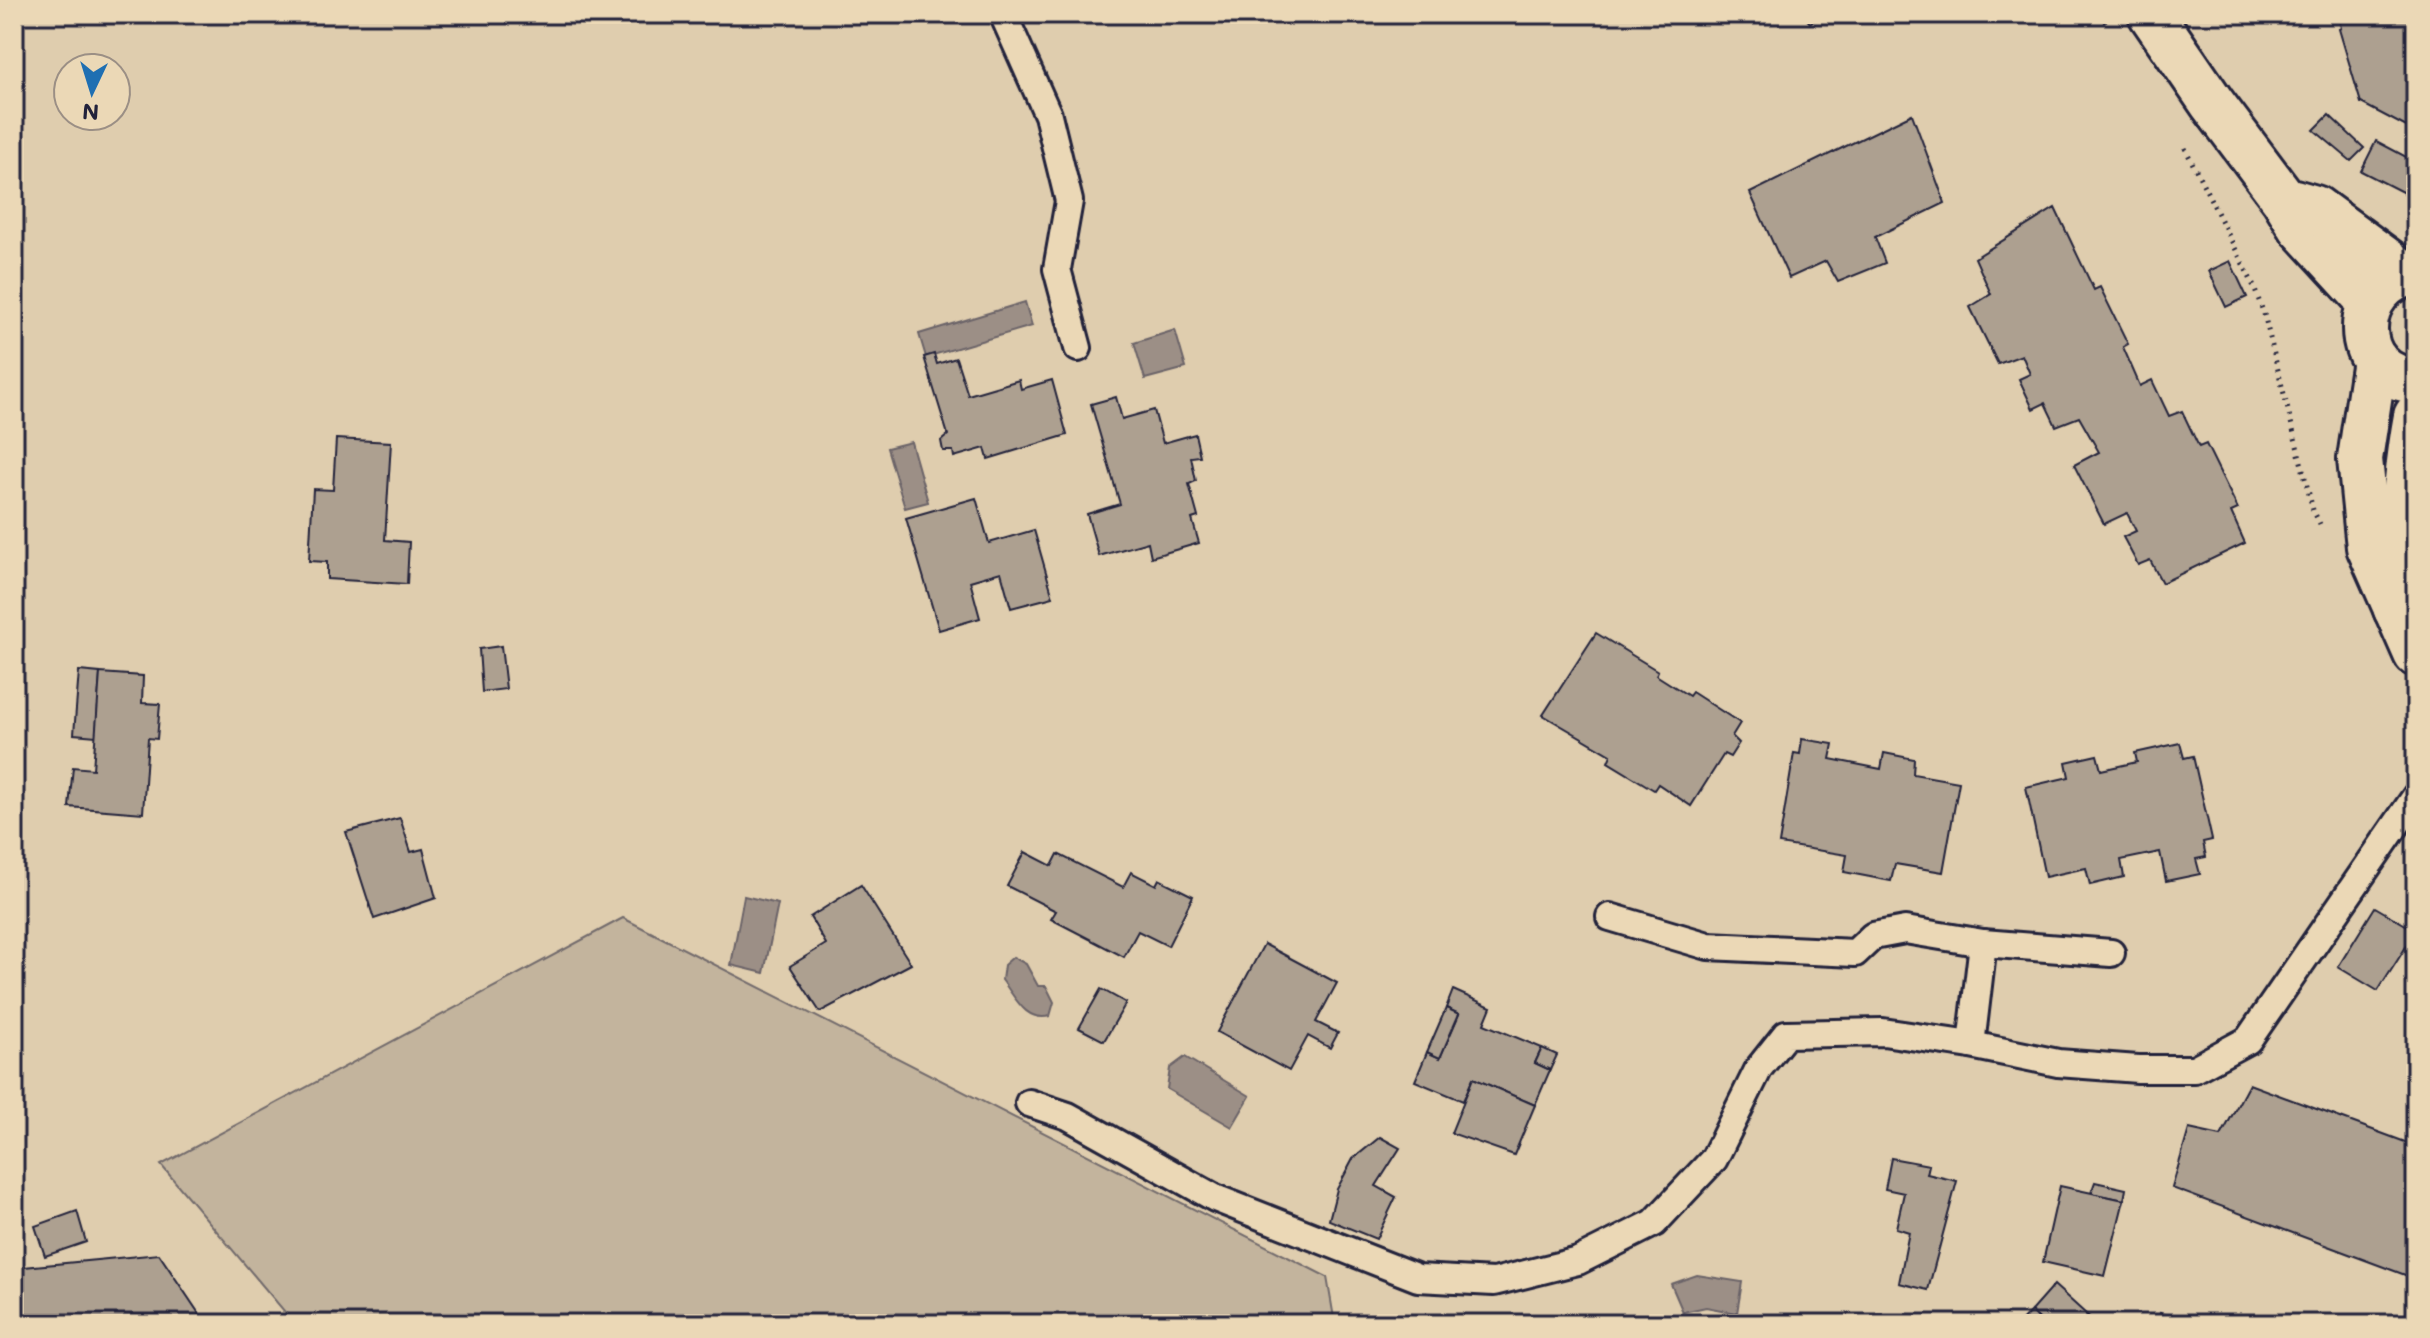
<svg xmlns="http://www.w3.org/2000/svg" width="2430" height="1338" viewBox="0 0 2430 1338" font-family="Mali,sans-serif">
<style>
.green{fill:#c3b49d;stroke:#726b6c;stroke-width:2}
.water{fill:#9c8f86;stroke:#6b6368;stroke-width:2}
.building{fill:#ada090;stroke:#22223b;stroke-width:2}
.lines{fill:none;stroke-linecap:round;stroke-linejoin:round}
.service-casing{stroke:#22223b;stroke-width:32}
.minor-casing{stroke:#22223b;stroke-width:50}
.path{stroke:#22223b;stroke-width:5;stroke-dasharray:2 6;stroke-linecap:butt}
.service{stroke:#ebd8b6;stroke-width:26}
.minor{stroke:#ebd8b6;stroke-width:44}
</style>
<rect width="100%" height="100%" fill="#dfcdae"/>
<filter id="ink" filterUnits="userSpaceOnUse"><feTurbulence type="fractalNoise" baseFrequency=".0125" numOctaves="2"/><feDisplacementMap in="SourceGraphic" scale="16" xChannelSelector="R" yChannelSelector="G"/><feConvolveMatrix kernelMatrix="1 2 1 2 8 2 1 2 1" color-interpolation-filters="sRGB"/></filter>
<g filter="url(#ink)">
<polygon class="green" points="623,918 1327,1277 1335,1324 295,1324 161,1165"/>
<g class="water">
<polygon points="1025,302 1032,326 926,357 919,334"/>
<polygon points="1175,330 1186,368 1145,379 1134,343"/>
<polygon points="911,442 928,502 905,508 887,448"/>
<polygon points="744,896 778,904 764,973 731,965"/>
<path d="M 1013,957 L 1026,964 L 1038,986 L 1046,986 L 1054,1002 L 1050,1016 C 1025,1022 1016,998 1002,980 L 1004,965 Z"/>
<polygon points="1185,1057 1250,1096 1232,1127 1167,1089 1170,1068"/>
<polygon points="1697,1275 1742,1282 1737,1313 1706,1307 1683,1312 1671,1284"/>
</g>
<g class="building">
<polygon points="1803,14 1822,14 1810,23"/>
<polygon points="2338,14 2416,14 2416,132 2361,103 2339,29 2341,28"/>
<polygon points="1912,114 1945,203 1875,237 1885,263 1838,282 1826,261 1789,278 1750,193"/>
<polygon points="2329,115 2364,148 2351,161 2314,130"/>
<polygon points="2376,141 2416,162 2416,199 2361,171"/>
<polygon points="2055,208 2094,290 2100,287 2128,344 2123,347 2140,386 2152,380 2169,416 2182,411 2199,447 2206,444 2238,509 2231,512 2245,543 2162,583 2150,560 2138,565 2123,537 2136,531 2127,513 2104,524 2074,465 2099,452 2079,417 2056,426 2045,403 2033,409 2019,379 2030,374 2022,355 1998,364 1970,307 1991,294 1975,258"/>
<polygon points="2230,261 2247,297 2226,307 2209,271"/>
<polygon points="934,354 937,364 956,358 968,395 1019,380 1021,389 1052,380 1067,435 988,459 985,448 954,457 953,451 943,451 941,441 948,435 924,357"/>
<polygon points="1116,397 1122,419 1154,410 1163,443 1195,434 1200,456 1191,457 1196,481 1189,484 1198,517 1192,519 1199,543 1151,557 1148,542 1099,556 1087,514 1120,504 1091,404"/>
<polygon points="336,439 391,442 385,540 409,542 407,584 327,579 327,562 309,561 313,489 333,490"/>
<polygon points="976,498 989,543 1034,530 1053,597 1011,608 1001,572 970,581 980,618 939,630 906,518"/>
<polygon points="1596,633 1658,671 1656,675 1689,696 1692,692 1740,723 1732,736 1739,743 1730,757 1724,754 1691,806 1658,784 1654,790 1608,762 1611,755 1543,715"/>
<polygon points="501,646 506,689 482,692 479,649"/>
<polygon points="79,671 100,673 96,736 74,734"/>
<polygon points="100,673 143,676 142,703 160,704 157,739 148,738 143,813 69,807 73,767 93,769"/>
<polygon points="1802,739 1833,744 1830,759 1881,769 1884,753 1914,759 1913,774 1959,782 1943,872 1895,864 1891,881 1844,872 1847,855 1779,844 1794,753 1800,754"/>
<polygon points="2180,743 2184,758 2193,756 2212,840 2203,842 2206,857 2196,859 2200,874 2166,881 2160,852 2121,860 2124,877 2090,885 2086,868 2045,877 2026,787 2069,777 2066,762 2097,755 2101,770 2137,762 2135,753"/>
<polygon points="400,818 411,852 423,849 436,898 374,919 346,832"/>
<polygon points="1025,852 1052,866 1058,854 1123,887 1131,872 1156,885 1159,879 1193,896 1168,946 1138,931 1124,957 1051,919 1056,911 1007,886"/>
<polygon points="861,885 911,964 820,1012 790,966 826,944 810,917"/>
<polygon points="2375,907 2416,931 2378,991 2338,967"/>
<polygon points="1264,944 1337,983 1316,1022 1338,1033 1330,1048 1308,1036 1289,1071 1217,1032"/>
<polygon points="1101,989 1126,1003 1104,1041 1079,1028"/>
<polygon points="1453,990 1491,1007 1484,1024 1542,1048 1535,1063 1550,1070 1535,1105 1473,1078 1463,1101 1415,1081 1427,1052 1440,1058 1459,1014 1446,1008"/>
<polygon points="1446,1008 1459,1014 1440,1058 1427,1052"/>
<polygon points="1542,1048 1557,1055 1550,1070 1535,1063"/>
<polygon points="1473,1078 1535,1105 1514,1155 1451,1133"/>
<polygon points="2249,1084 2416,1146 2416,1279 2172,1188 2189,1129 2221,1136"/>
<polygon points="1380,1137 1400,1148 1376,1186 1396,1197 1376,1239 1329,1220 1337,1189 1353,1159"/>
<polygon points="1891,1158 1929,1165 1927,1174 1957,1181 1928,1290 1899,1283 1909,1232 1896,1228 1904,1193 1885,1189"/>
<polygon points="2095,1182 2126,1189 2124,1200 2091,1193"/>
<polygon points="2060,1186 2124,1200 2105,1276 2043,1262"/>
<polygon points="77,1211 86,1242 45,1256 35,1226"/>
<polygon points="159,1254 206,1324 14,1324 14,1268"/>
<polygon points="2054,1285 2097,1324 2044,1324 2031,1311"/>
<polygon points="2031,1311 2044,1324 2019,1324"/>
<polygon points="2160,1313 2187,1324 2156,1324"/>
</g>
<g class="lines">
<g class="service-casing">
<g id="service">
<polyline points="1003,14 1048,115 1069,201 1057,269 1078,348"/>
<polyline points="1610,917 1708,946 1855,953 1873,936 1905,930 1983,943 2111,953"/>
<polyline points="1971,1045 1983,943"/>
<polyline points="1029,1103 1068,1116 1215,1198 1418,1278 1494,1282 1578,1261 1654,1223 1714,1159 1759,1068 1786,1034 1883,1032 1971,1045 2058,1063 2138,1069 2194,1069 2248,1040 2416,796"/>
</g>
</g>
<g class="minor-casing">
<g id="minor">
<polyline points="2151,14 2212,103 2284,199 2301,227 2370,302"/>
<polyline points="2294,202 2315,208 2405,274"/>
<path d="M 2416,273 C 2347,281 2349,379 2416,380"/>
<polyline points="2375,360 2360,459 2369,547 2416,654"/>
<path d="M 2396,609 C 2403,545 2404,480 2416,416"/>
</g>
</g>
<g class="path">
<polyline points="2100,14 2107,24"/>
<polyline points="2185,148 2252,282 2264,314 2313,510 2320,524"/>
</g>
<use href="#service" class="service"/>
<use href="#minor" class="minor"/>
</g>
</g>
<rect width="2430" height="1338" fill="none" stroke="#ebd8b6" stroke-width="48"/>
<rect x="24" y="24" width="2382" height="1290" fill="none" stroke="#22223b" stroke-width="3" filter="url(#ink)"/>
<g transform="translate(92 92) rotate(184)"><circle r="38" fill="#ebd8b6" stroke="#9b8f85" stroke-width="2"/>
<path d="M0-6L14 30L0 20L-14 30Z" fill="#1f6fb2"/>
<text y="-12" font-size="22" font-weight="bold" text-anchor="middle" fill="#22223b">N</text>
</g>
</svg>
